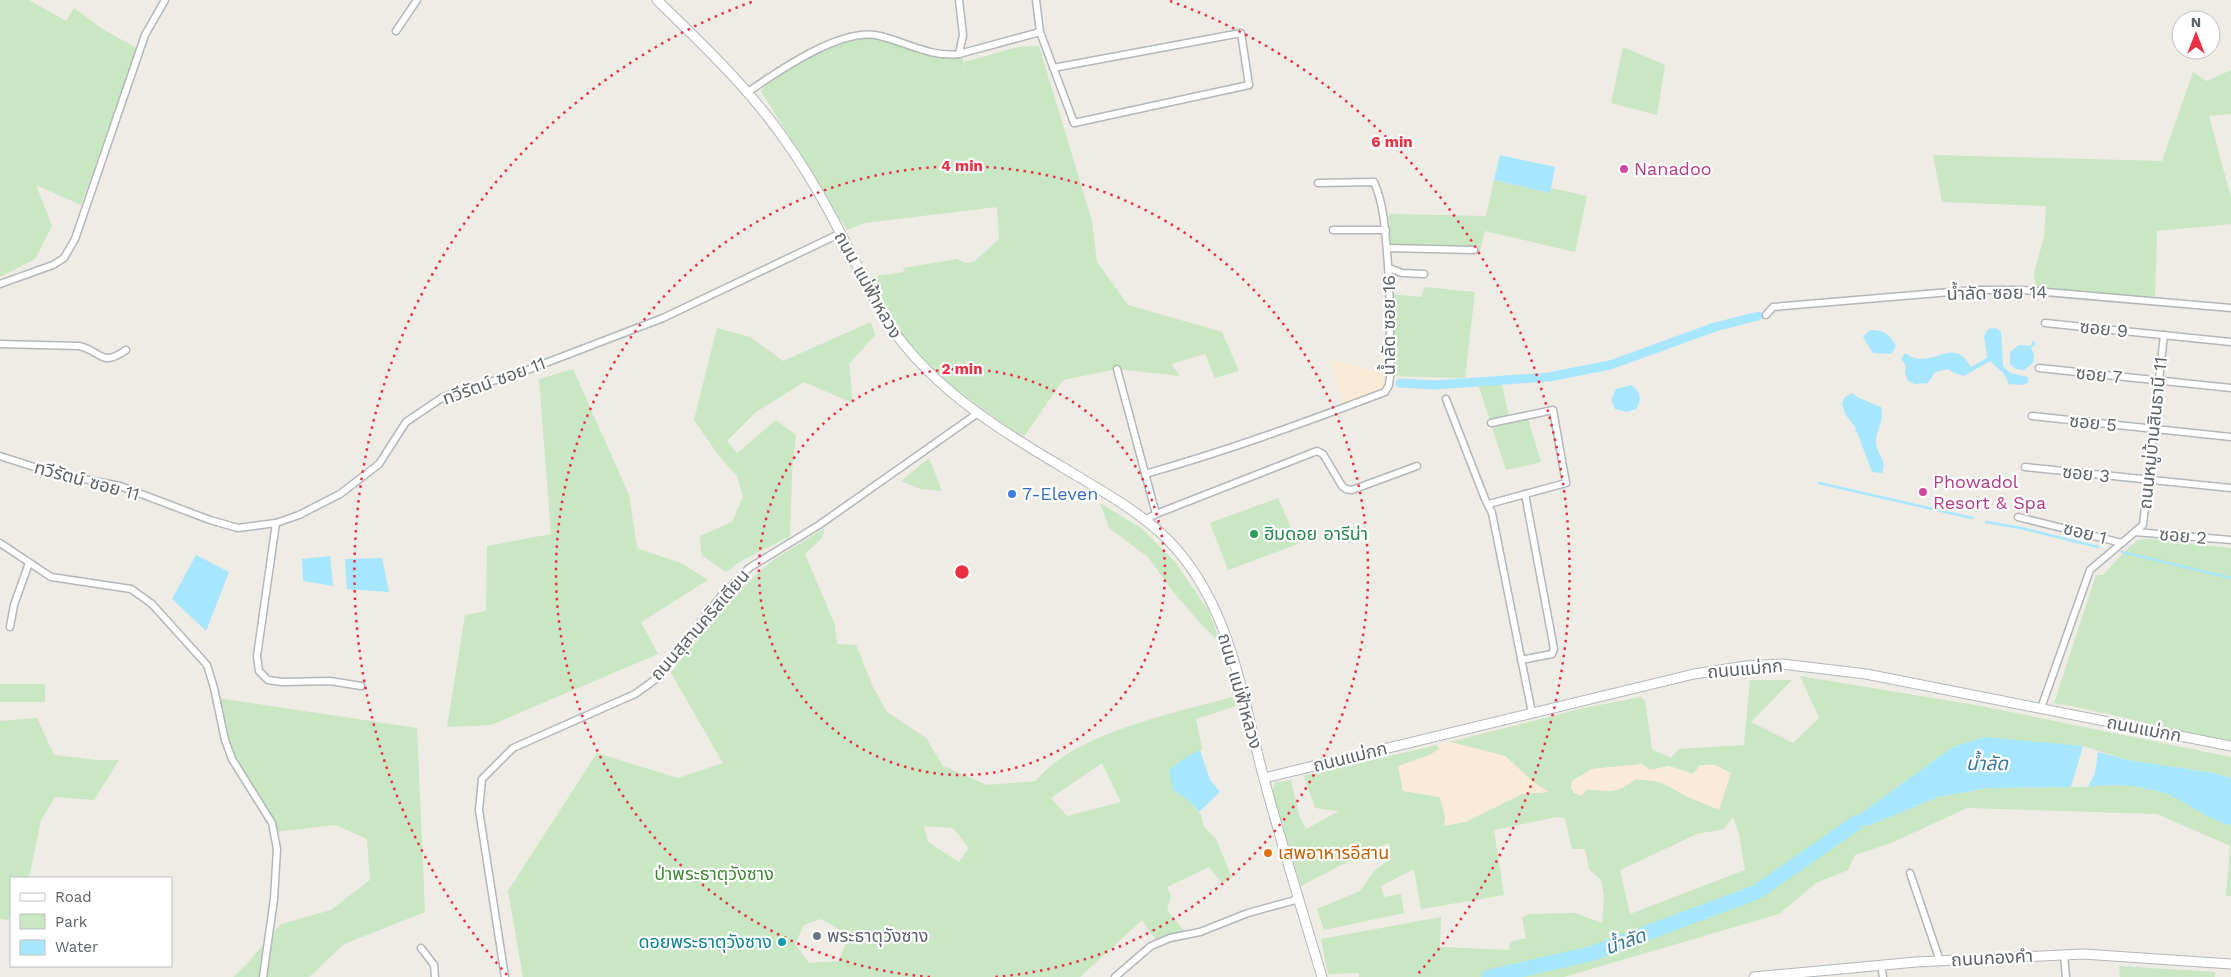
<svg xmlns="http://www.w3.org/2000/svg" width="2231" height="977" viewBox="0 0 2231 977" font-family="'Work Sans','Noto Sans Thai',sans-serif">
<style>
.green{fill:#c8e7c2;fill-rule:evenodd}
.sand{fill:#fbebd5}
.water{fill:#a6e7ff}
.lines{fill:none;stroke-linecap:round;stroke-linejoin:round}
.stream{stroke:#a6e7ff;stroke-width:2.5}
.canal{stroke:#a6e7ff;stroke-width:9}
.river{stroke:#a6e7ff;stroke-width:15}
.minor-casing{stroke:#b3b7ba;stroke-width:9}
.tertiary-casing{stroke:#b3b7ba;stroke-width:11}
.minor{stroke:#fff;stroke-width:6}
.tertiary{stroke:#fff;stroke-width:9}
.ring{fill:none;stroke:#ea3042;stroke-width:2.5;stroke-dasharray:2.5 5}
.hotel-dot{fill:#d1479c;stroke:#fff;stroke-width:2}
.shop-dot{fill:#3f7fe0;stroke:#fff;stroke-width:2}
.leisure-dot{fill:#2e9e5b;stroke:#fff;stroke-width:2}
.food-dot{fill:#e8710a;stroke:#fff;stroke-width:2}
.worship-dot{fill:#6b7280;stroke:#fff;stroke-width:2}
.culture-dot{fill:#0f9aa8;stroke:#fff;stroke-width:2}
.labels{text-anchor:middle;stroke-width:4.5;stroke-linejoin:round;paint-order:stroke}
.hotel-label{font-size:18px;fill:#b23c85;stroke:#fff;text-anchor:start}
.street-label{font-size:18px;fill:#5d6266;stroke:#fff}
.shop-label{font-size:18px;fill:#366cbe;stroke:#fff;text-anchor:start}
.leisure-label{font-size:18px;fill:#27864d;stroke:#fff;text-anchor:start}
.food-label{font-size:18px;fill:#c56008;stroke:#fff;text-anchor:start}
.park-label{font-size:18px;fill:#3f8534;stroke:#fff}
.worship-label{font-size:18px;fill:#5b616d;stroke:#fff;text-anchor:start}
.culture-label{font-size:18px;fill:#0d838f;stroke:#fff;text-anchor:end}
.water-label{font-size:19px;font-style:italic;fill:#397797;stroke:#fff}
.centre{fill:#ea3042;stroke:#fff;stroke-width:2.5}
.ring-label{font-size:15px;text-anchor:middle;font-weight:bold;fill:#ea3042;stroke:#fff;stroke-width:4.5;stroke-linejoin:round;paint-order:stroke}
</style>
<rect width="100%" height="100%" fill="#efebe5"/>
<g class="green">
<polygon points="0,0 29,0 66,21 74,8 101,28 138,49 81,205 36,185 52,226 35,259 0,277"/>
<polygon points="878,35 946,56 959,54 963,59 964,70 964,62 1018,47 1039,46 1092,221 1097,262 1128,305 1222,332 1239,371 1215,378 1205,354 1171,364 1180,376 1117,369 1063,380 1023,438 954,388 908,345 862,278 904,272 903,268 957,259 965,263 974,262 999,239 997,207 864,223 847,230 761,91 777,72 840,39"/>
<polygon points="1623,47 1665,65 1657,115 1611,103"/>
<polygon points="2231,70 2231,114 2209,116 2231,198 2231,224 2157,231 2155,301 2036,290 2034,273 2044,237 2046,206 1942,202 1933,155 2162,161 2193,72 2207,81"/>
<polygon points="1494,180 1549,193 1551,188 1587,196 1575,252 1485,231 1479,254 1439,248 1390,249 1389,214 1486,216"/>
<polygon points="1425,287 1475,292 1465,378 1390,376 1391,294 1421,297"/>
<polygon points="871,322 875,335 849,364 853,403 804,382 756,412 727,441 737,453 776,420 796,435 792,473 790,536 743,560 726,572 701,555 700,536 732,522 743,497 737,476 719,456 694,420 717,328 750,337 783,361"/>
<polygon points="573,369 629,495 637,548 683,564 708,580 641,622 658,654 491,725 447,727 465,615 486,611 487,546 551,534 539,379"/>
<polygon points="1501,380 1510,421 1528,419 1541,462 1506,470 1477,381"/>
<polygon points="929,458 942,491 921,489 901,481"/>
<polygon points="1278,498 1298,544 1228,570 1210,523"/>
<polygon points="1100,503 1141,528 1175,562 1208,610 1221,644 1201,624 1171,589 1148,557 1109,528"/>
<path d="M 825,528 L 822,538 L 805,554 L 835,625 L 837,644 L 856,645 L 874,689 L 887,712 L 926,738 L 943,766 L 987,785 L 1036,781 C 1073,733 1175,713 1232,697 L 1236,706 L 1196,719 L 1202,749 L 1189,755 L 1173,790 L 1188,800 L 1201,815 L 1204,827 L 1216,839 L 1232,878 L 1222,883 L 1209,867 L 1167,887 L 1171,896 L 1167,910 L 1184,931 L 1163,940 L 1156,940 L 1142,920 L 1080,977 L 523,977 L 508,891 L 597,753 L 678,778 L 723,763 L 671,673 L 717,609 L 773,560 ZM 1102,763 L 1121,802 L 1067,816 L 1051,798 ZM 924,826 L 953,828 L 969,848 L 959,862 L 928,842 ZM 821,919 L 837,928 L 846,942 L 839,961 L 809,963 L 795,944 L 804,925 Z"/>
<path d="M 2151,539 L 2231,548 L 2231,741 C 2171,731 2113,713 2054,703 L 2096,575 L 2103,575 L 2126,550 L 2138,540 Z"/>
<path d="M 1800,676 L 1981,706 L 2231,757 L 2231,778 L 2214,773 L 2128,760 L 2083,746 L 1953,747 L 1850,821 L 1868,826 L 1938,797 L 1988,788 L 2088,787 C 2117,783 2153,785 2179,800 C 2196,809 2212,821 2231,825 L 2231,896 L 2226,896 L 2230,846 L 2157,814 L 1967,808 L 1891,843 L 1855,855 L 1848,870 L 1816,883 L 1779,914 L 1564,977 L 1359,977 L 1359,973 L 1328,974 L 1321,939 L 1441,917 L 1440,947 L 1509,950 L 1510,942 L 1526,938 L 1522,918 L 1529,914 L 1575,913 L 1602,923 L 1604,897 L 1601,880 L 1589,869 L 1585,849 L 1572,849 L 1565,818 L 1557,817 L 1494,830 L 1504,895 L 1421,909 L 1414,869 L 1381,886 L 1384,897 L 1401,894 L 1404,913 L 1324,930 L 1317,909 L 1360,891 L 1375,870 L 1391,858 L 1389,843 L 1337,867 L 1301,886 L 1272,793 L 1275,782 L 1291,780 L 1299,815 L 1306,829 L 1339,811 L 1315,808 L 1304,776 L 1437,745 L 1439,749 L 1430,755 L 1399,766 L 1403,791 L 1440,797 L 1445,816 L 1465,822 L 1522,794 L 1548,792 L 1532,781 L 1505,756 L 1450,742 L 1584,708 L 1641,697 L 1645,701 L 1652,749 L 1671,758 L 1679,749 L 1744,745 L 1750,680 L 1792,680 L 1751,722 L 1793,743 L 1819,718 ZM 1642,764 L 1650,770 L 1669,766 L 1693,774 L 1715,765 L 1688,797 C 1671,788 1654,775 1634,780 C 1622,782 1611,788 1600,790 C 1588,792 1590,786 1574,793 L 1571,787 L 1572,781 L 1592,769 ZM 1733,817 L 1739,834 L 1745,870 L 1630,914 L 1620,870 L 1697,834 L 1724,829 Z"/>
<rect x="0" y="684" width="45" height="18"/>
<polygon points="217,698 417,728 425,912 344,944 309,977 233,977 245,966 281,924 331,910 370,880 367,839 336,825 274,832 235,764 225,740"/>
<polygon points="37,718 54,755 98,760 119,760 94,800 55,797 41,820 29,878 11,878 11,916 8,920 0,919 0,721"/>
<polygon points="2119,966 2215,972 2215,977 2120,977"/>
</g>
<g class="sand">
<polygon points="1330,359 1390,376 1385,392 1345,407"/>
<polygon points="1450,742 1505,756 1532,781 1549,792 1522,794 1465,822 1444,826 1445,816 1440,797 1403,791 1398,766 1430,755 1439,749 1437,745"/>
<path d="M 1642,764 L 1650,770 L 1669,766 L 1693,774 L 1700,765 L 1715,765 L 1731,773 L 1719,810 L 1688,797 L 1661,782 L 1636,779 C 1620,793 1607,793 1587,788 L 1582,796 L 1574,793 L 1571,787 L 1572,781 L 1592,769 Z"/>
</g>
<g class="water">
<polygon points="1500,155 1555,167 1550,193 1494,180"/>
<path d="M 1995,328 L 2001,331 L 2003,366 L 2010,373 L 2028,377 L 2028,383 L 2022,385 L 2009,384 L 2004,374 L 1990,361 L 1964,376 L 1952,372 L 1949,369 L 1935,372 L 1928,383 L 1915,384 L 1908,381 L 1905,373 L 1906,366 L 1901,359 L 1905,353 C 1910,356 1915,359 1920,359 C 1943,359 1955,340 1971,367 L 1987,358 L 1984,336 L 1988,329 Z"/>
<path d="M 1870,330 C 1883,330 1889,333 1896,346 L 1891,354 L 1873,353 L 1863,337 Z"/>
<polygon points="2032,342 2034,341 2036,344 2031,348 2034,355 2033,363 2024,370 2016,369 2010,364 2010,352 2019,345 2031,346"/>
<path d="M 1631,385 C 1641,392 1642,399 1636,409 L 1627,412 L 1615,409 L 1611,400 L 1616,389 Z"/>
<path d="M 1852,393 L 1857,397 L 1881,407 C 1885,421 1876,429 1876,442 C 1876,455 1888,459 1882,473 L 1872,472 L 1855,427 L 1845,414 L 1842,403 L 1845,397 Z"/>
<polygon points="196,555 229,572 206,631 172,599"/>
<polygon points="330,556 333,586 303,581 302,559"/>
<polygon points="382,558 389,592 347,589 345,559"/>
<polygon points="1984,737 2083,746 2071,787 1988,788 1938,797 1868,826 1850,821 1953,747"/>
<polygon points="1200,750 1210,780 1220,792 1199,812 1188,800 1173,790 1169,770 1189,755"/>
<path d="M 2098,752 L 2128,760 L 2214,773 L 2231,778 L 2231,825 C 2212,821 2196,809 2179,800 C 2153,785 2117,783 2088,787 L 2095,773 Z"/>
</g>
<g class="lines">
<g class="stream">
<polyline points="1819,483 1972,518"/>
<polyline points="1986,522 2021,528 2098,547"/>
<polyline points="2122,552 2231,578"/>
</g>
<polyline class="canal" points="1400,383 1434,385 1549,377 1610,365 1715,327 1758,316"/>
<polyline class="river" points="1489,977 1590,954 1757,892 1856,823"/>
<g class="minor-casing">
<g id="minor">
<polyline points="1036,0 1040,32 1074,123 1249,85 1241,33 1053,68"/>
<polyline points="396,31 417,0"/>
<polyline points="959,54 1040,32"/>
<path d="M 748,92 C 778,71 843,26 880,36 C 905,42 933,58 959,54 L 963,35 L 959,0"/>
<polyline points="1333,230 1386,230"/>
<polyline points="1387,248 1474,250"/>
<polyline points="1389,268 1402,273 1424,274"/>
<polyline points="0,284 53,265 64,258 75,239 145,35 165,0"/>
<polyline points="1766,315 1773,307 1974,290 2022,290 2231,308"/>
<polyline points="2045,323 2231,342"/>
<path d="M 0,344 L 79,346 C 102,351 100,368 126,350"/>
<polyline points="2039,368 2231,388"/>
<polyline points="1117,369 1156,514"/>
<polyline points="1446,399 1485,499 1492,513 1532,713"/>
<polyline points="2032,416 2231,437"/>
<polyline points="0,456 53,473 120,486 210,520 238,528 276,523 299,515 340,494 379,464 406,422 443,397 530,369 663,318 839,234"/>
<polyline points="2025,467 2231,488"/>
<path d="M 1145,474 C 1227,451 1306,422 1385,392 L 1389,385 L 1390,376 C 1390,335 1391,294 1387,253 C 1385,228 1384,205 1374,182 L 1318,183"/>
<polyline points="1489,504 1566,483 1553,410 1491,423"/>
<polyline points="2018,517 2122,543"/>
<polyline points="1145,520 1156,514 1317,451 1323,454 1342,486 1346,489 1352,490 1417,466"/>
<polyline points="276,523 257,656 259,671 268,680 282,682 330,681 361,686"/>
<polyline points="2135,532 2231,540"/>
<polyline points="0,543 51,577 131,589 152,604 207,665 214,688 225,740 232,759 272,823 277,849 274,899 263,977"/>
<polyline points="10,627 14,605 29,563"/>
<polyline points="1521,660 1552,654 1554,649 1525,494"/>
<polyline points="2041,708 2090,570 2143,525 2164,335"/>
<polyline points="1910,873 1940,961"/>
<polyline points="421,948 434,965 435,977"/>
<polyline points="2064,955 2066,977"/>
<polyline points="1881,965 1883,977"/>
<polyline points="505,977 479,810 482,779 513,748 635,694 656,679 721,596 749,568 819,525 978,413"/>
<polyline points="1115,977 1151,946 1170,938 1200,932 1248,913 1299,899"/>
</g>
</g>
<g class="tertiary-casing">
<g id="tertiary">
<path d="M 657,0 C 703,45 750,89 787,143 C 824,195 851,255 881,312 C 924,383 994,427 1064,468 C 1100,490 1138,510 1168,540 C 1231,604 1242,697 1264,779 C 1282,845 1302,911 1322,977"/>
<polyline points="1264,778 1694,674 1746,666 1782,664 1866,674 2231,746"/>
<polyline points="1754,977 1916,962 2083,954 2231,964"/>
</g>
</g>
<use href="#minor" class="minor"/>
<use href="#tertiary" class="tertiary"/>
</g>
<g class="ring">
<circle cx="962" cy="572" r="203"/>
<path d="M930 977A406 406 0 1 1 994 977"/>
<path d="M507 975A608 608 0 0 1 754 1M1170 1A608 608 0 0 1 1417 975"/>
</g>
<g class="hotel-dot">
<circle cx="1624" cy="169" r="5"/>
<circle cx="1923" cy="492" r="5"/>
</g>
<circle class="shop-dot" cx="1012" cy="494" r="5"/>
<circle class="leisure-dot" cx="1254" cy="534" r="5"/>
<circle class="food-dot" cx="1268" cy="853" r="5"/>
<circle class="worship-dot" cx="817" cy="936" r="5"/>
<circle class="culture-dot" cx="782" cy="942" r="5"/>
<g class="labels">
<g class="hotel-label">
<text x="1634" y="175">Nanadoo</text>
<text x="1933" y="488">Phowadol<tspan x="1933" dy="21">Resort &amp; Spa</tspan></text>
</g>
<g class="street-label">
<text transform="translate(868 285) rotate(61)" y="6">ถนน แม่ฟ้าหลวง</text>
<text transform="translate(1997 293) rotate(-1)" y="6">น้ำลัด ซอย 14</text>
<text transform="translate(1389 325) rotate(-90)" y="6">น้ำลัด ซอย 16</text>
<text transform="translate(2104 329) rotate(6)" y="6">ซอย 9</text>
<text transform="translate(2099 375) rotate(6)" y="6">ซอย 7</text>
<text transform="translate(494 381) rotate(-20)" y="6">ทวีรัตน์ ซอย 11</text>
<text transform="translate(2093 423) rotate(6)" y="6">ซอย 5</text>
<text transform="translate(2153 433) rotate(-84)" y="6">ถนนหมู่บ้านสินธานี 11</text>
<text transform="translate(2086 474) rotate(6)" y="6">ซอย 3</text>
<text transform="translate(87 481) rotate(15)" y="6">ทวีรัตน์ ซอย 11</text>
<text transform="translate(2085 533) rotate(14)" y="6">ซอย 1</text>
<text transform="translate(2183 536) rotate(5)" y="6">ซอย 2</text>
<text transform="translate(700 625) rotate(-49)" y="6">ถนนสุสานคริสเตียน</text>
<text transform="translate(1745 669) rotate(-5)" y="6">ถนนแม่กก</text>
<text transform="translate(1240 691) rotate(74)" y="6">ถนน แม่ฟ้าหลวง</text>
<text transform="translate(2144 729) rotate(11)" y="6">ถนนแม่กก</text>
<text transform="translate(1350 757) rotate(-14)" y="6">ถนนแม่กก</text>
<text transform="translate(1992 958) rotate(-3)" y="6">ถนนกองคำ</text>
</g>
<g class="shop-label">
<text x="1022" y="500">7-Eleven</text>
</g>
<g class="leisure-label">
<text x="1264" y="540">ฮิมดอย อารีน่า</text>
</g>
<g class="food-label">
<text x="1278" y="859">เสพอาหารอีสาน</text>
</g>
<g class="park-label">
<text x="714" y="880">ป่าพระธาตุวังซาง</text>
</g>
<g class="worship-label">
<text x="827" y="942">พระธาตุวังซาง</text>
</g>
<g class="culture-label">
<text x="772" y="948">ดอยพระธาตุวังซาง</text>
</g>
<g class="water-label">
<text x="1987" y="770">น้ำลัด</text>
<text transform="translate(1625 941) rotate(-20)" y="7">น้ำลัด</text>
</g>
</g>
<circle cx="962" cy="572" r="8" class="centre"/>
<g class="ring-label">
<text x="1392" y="147">6 min</text>
<text x="962" y="171">4 min</text>
<text x="962" y="374">2 min</text>
</g>
<rect x="10" y="877" width="162" height="90" fill="#ffffff" stroke="#bec0c2"/>
<rect x="20" y="893" width="25" height="8" fill="#ffffff" stroke="#bec0c2"/>
<text x="55" y="902" font-size="15" fill="#5d6266">Road</text>
<rect x="20" y="914" width="25" height="15" fill="#c8e7c2" stroke="#bec0c2"/>
<text x="55" y="927" font-size="15" fill="#5d6266">Park</text>
<rect x="20" y="940" width="25" height="15" fill="#a6e7ff" stroke="#bec0c2"/>
<text x="55" y="952" font-size="15" fill="#5d6266">Water</text>
<g transform="translate(2196 35)"><circle r="24" fill="#ffffff" stroke="#bec0c2"/>
<path d="M0-4L9 19L0 12L-9 19Z" fill="#ea3042"/>
<text y="-8" font-size="14" font-weight="bold" text-anchor="middle" fill="#5d6266">N</text>
</g>
</svg>
